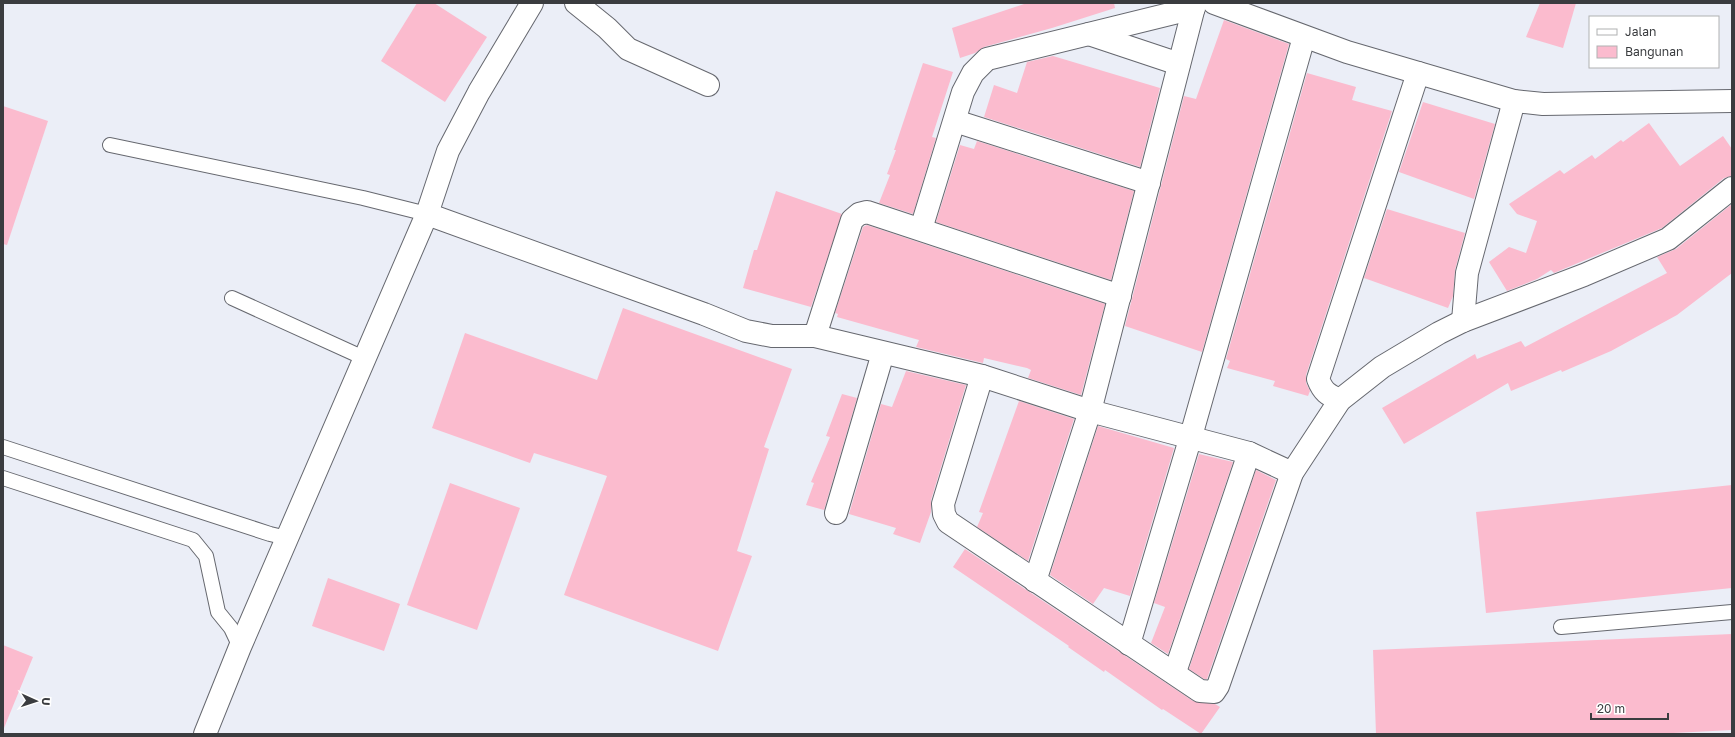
<svg xmlns="http://www.w3.org/2000/svg" width="1735" height="737" viewBox="0 0 1735 737" font-family="'Golos Text',sans-serif">
<style>
.building{fill:#fbbbce}
.lines{fill:none;stroke-linecap:round;stroke-linejoin:round}
.lane-casing{stroke:#66686f;stroke-width:16}
.street-casing{stroke:#66686f;stroke-width:24}
.lane{stroke:#fff;stroke-width:14}
.street{stroke:#fff;stroke-width:22}
</style>
<rect width="100%" height="100%" fill="#ebeef7"/>
<g class="building">
<polygon points="417,3 434,3 487,37 445,102 381,61"/>
<polygon points="1027,3 1114,3 1115,8 1052,28 984,47 975,53 960,58 952,28"/>
<polygon points="1540,3 1576,3 1563,48 1526,37"/>
<polygon points="1224,20 1289,44 1202,352 1125,326 1184,96 1196,99"/>
<polygon points="1053,56 1160,88 1140,167 984,117 994,85 1017,93 1027,62"/>
<polygon points="923,63 953,72 932,137 936,138 913,214 879,203 890,175 887,174 896,150 894,150"/>
<polygon points="1307,73 1356,87 1352,100 1392,111 1306,375 1306,383 1310,391 1308,396 1273,386 1275,381 1227,368 1230,361 1226,359"/>
<polygon points="1423,102 1495,124 1474,199 1399,172"/>
<polygon points="3,106 48,121 7,245 3,244"/>
<polygon points="1649,123 1680,166 1723,136 1732,149 1732,176 1724,178 1662,228 1554,273 1551,270 1537,279 1507,291 1489,262 1509,247 1526,253 1537,221 1517,214 1509,204 1560,170 1564,174 1592,155 1595,159 1621,140 1623,142"/>
<polygon points="977,141 1134,191 1111,280 936,222 960,145 974,149"/>
<polygon points="776,191 842,214 811,307 743,288 754,250 757,250"/>
<polygon points="1732,204 1732,273 1677,315 1611,351 1562,372 1561,370 1511,391 1508,383 1404,444 1382,408 1475,354 1477,359 1521,341 1525,347 1667,273 1657,257 1676,249"/>
<polygon points="1387,209 1465,233 1455,270 1453,296 1448,308 1364,278"/>
<polygon points="867,225 1105,304 1081,395 1028,378 1031,370 1027,368 984,358 983,363 916,347 919,340 837,317 838,314 835,313 863,227"/>
<polygon points="623,308 792,369 764,447 769,449 737,551 752,556 718,651 564,595 607,476 534,453 530,463 432,428 465,333 597,380"/>
<polygon points="906,371 966,385 931,500 931,512 920,543 893,534 896,528 849,514 881,404 892,407"/>
<polygon points="842,394 857,398 824,510 806,505 814,483 811,482 830,437 826,436"/>
<polygon points="1019,401 1074,419 1028,561 977,527 983,513 979,512"/>
<polygon points="1098,426 1174,448 1130,596 1104,588 1093,604 1050,575"/>
<polygon points="1199,454 1233,462 1168,654 1151,643 1165,607 1154,603"/>
<polygon points="1256,470 1276,480 1207,679 1204,679 1189,669"/>
<polygon points="450,483 520,508 477,630 407,605"/>
<polygon points="1732,485 1732,588 1486,613 1476,512"/>
<polygon points="965,549 1193,701 1215,704 1220,707 1201,734 1163,709 1162,710 1105,670 1104,672 1068,647 1069,646 953,567"/>
<polygon points="328,578 400,604 384,651 312,626"/>
<polygon points="1732,634 1732,730 1654,734 1376,734 1373,650"/>
<polygon points="3,645 33,657 4,728 3,728"/>
</g>
<g class="lines">
<g class="lane-casing">
<g id="lane">
<polyline points="110,145 363,198 427,214"/>
<polyline points="232,298 364,358"/>
<polyline points="3,447 270,534 287,538"/>
<polyline points="3,478 193,540 206,556 218,612 231,628 240,647"/>
<polyline points="1561,627 1732,612"/>
</g>
</g>
<g class="street-casing">
<g id="street">
<polyline points="576,3 607,28 628,49 708,85"/>
<polyline points="1214,3 1347,52 1514,101 1543,104 1732,101"/>
<polyline points="1089,34 1179,64"/>
<polyline points="955,121 1149,183"/>
<polyline points="427,214 704,314 746,331 772,336 815,336 982,376 1090,411 1249,453 1292,473"/>
<polyline points="921,229 963,92 973,73 987,59 1194,8"/>
<polyline points="1463,321 1467,273 1514,101"/>
<polyline points="815,336 852,220 859,214 867,212 1120,296"/>
<polyline points="982,376 943,504 944,514 948,522 1200,691 1214,692 1218,686 1292,473 1340,400 1382,367 1439,333 1463,321 1584,275 1668,239 1732,188"/>
<path d="M 1340,400 C 1328,395 1323,392 1318,379 L 1418,73"/>
<polyline points="836,513 883,353"/>
<polyline points="1035,581 1090,411 1195,3"/>
<polyline points="1129,644 1191,436 1304,37"/>
<polyline points="1175,672 1249,453"/>
<polyline points="205,734 240,647 427,214 448,151 479,92 532,3"/>
</g>
</g>
<use href="#lane" class="lane"/>
<use href="#street" class="street"/>
</g>
<rect width="1735" height="737" fill="none" stroke="#3a3c3f" stroke-width="8"/>
<rect x="1589" y="16" width="130" height="52" fill="#ffffff" stroke="#b0b1b2"/>
<rect x="1597" y="29" width="20" height="6" fill="#ffffff" stroke="#b0b1b2"/>
<text x="1625" y="36" font-size="12" fill="#3a3c3f">Jalan</text>
<rect x="1597" y="46" width="20" height="12" fill="#fbbbce" stroke="#b0b1b2"/>
<text x="1625" y="56" font-size="12" fill="#3a3c3f">Bangunan</text>
<g transform="translate(36 701) rotate(93)" stroke="#ffffff" stroke-width="3" paint-order="stroke">
<path d="M0-3L7 15L0 10L-7 15Z" fill="#3a3c3f"/>
<text y="-6" font-size="11" font-weight="bold" text-anchor="middle" fill="#3a3c3f">U</text>
</g>
<path d="M1591 713v6h77v-6" fill="none" stroke="#3a3c3f" stroke-width="2"/>
<text x="1597" y="713" font-size="12" fill="#3a3c3f" stroke="#ffffff" stroke-width="3" paint-order="stroke">20 m</text>
</svg>
